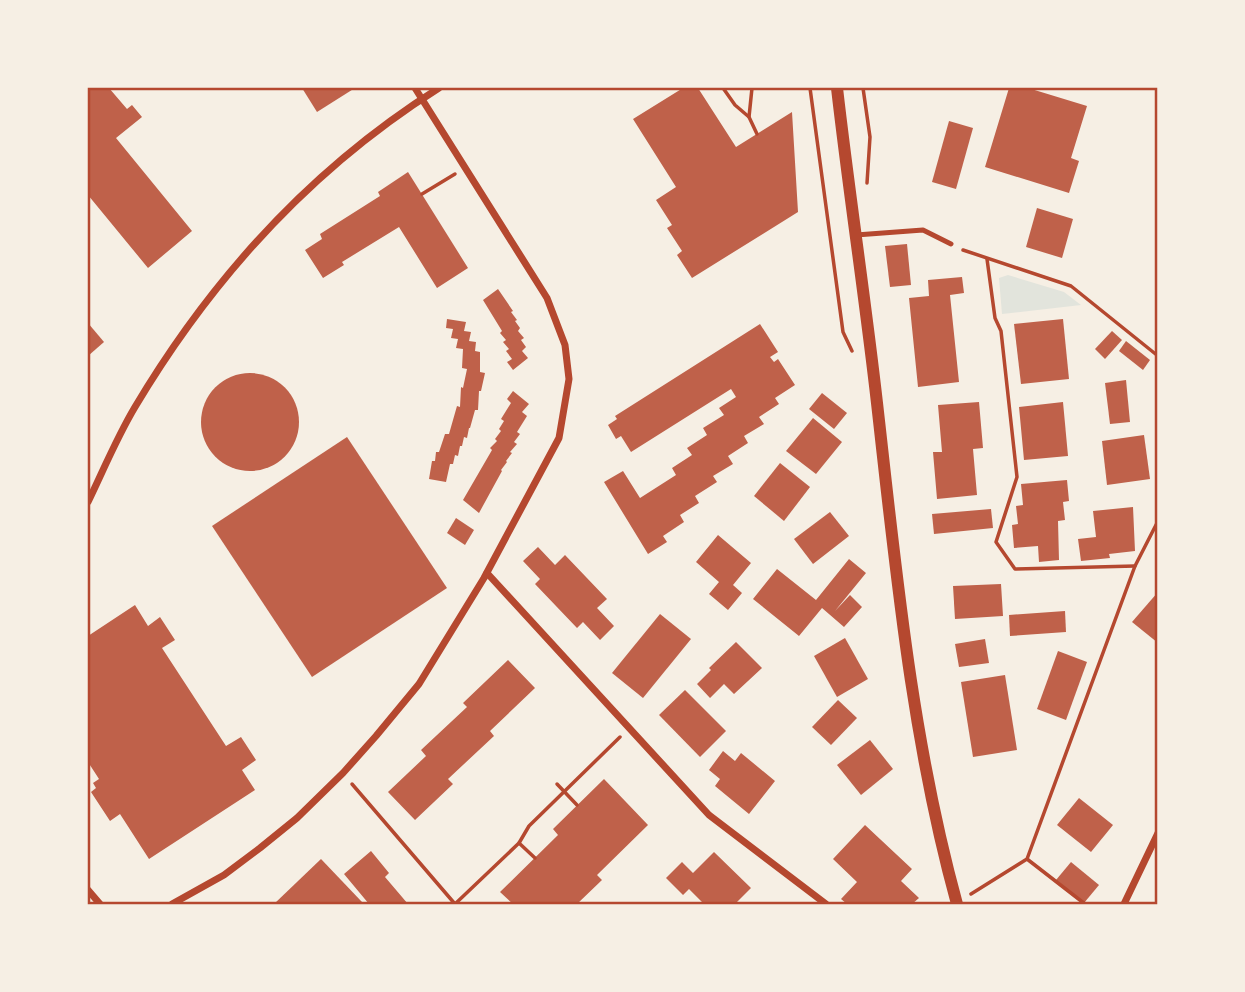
<svg xmlns="http://www.w3.org/2000/svg" width="1245" height="992" viewBox="0 0 1245 992" font-family="'Roboto Condensed',sans-serif">
<style>
.green{fill:#e2e4dc}
.building{fill:#bf614a}
.lines{fill:none;stroke-linecap:round;stroke-linejoin:round}
.path{stroke:#b5482f;stroke-width:3.5}
.service{stroke:#b5482f;stroke-width:5}
.minor{stroke:#b5482f;stroke-width:7}
.tertiary{stroke:#b5482f;stroke-width:12}
.neatline{fill:none;stroke:#b5482f;stroke-width:2.5}
</style>
<rect width="100%" height="100%" fill="#f6efe4"/>
<polygon class="green" points="1008,275 1064,292 1081,305 1002,314 999,278"/>
<g class="building">
<polygon points="88,88 109,88 127,109 132,105 142,117 116,138 192,231 148,268 88,195"/>
<polygon points="302,88 355,88 317,112"/>
<polygon points="683,88 698,88 736,147 792,112 798,212 692,278 677,255 682,251 667,228 672,225 656,200 676,187 633,119"/>
<polygon points="1009,88 1028,88 1087,106 1071,158 1079,161 1069,193 985,167"/>
<polygon points="949,121 973,128 956,189 932,182"/>
<polygon points="408,172 468,268 437,288 399,227 342,262 344,265 323,278 305,250 322,239 320,234 380,196 378,192"/>
<polygon points="1037,208 1073,219 1062,258 1026,247"/>
<polygon points="907,244 911,285 890,287 885,246"/>
<polygon points="962,277 964,293 950,295 959,382 918,387 909,298 929,296 928,280"/>
<polygon points="498,289 513,311 511,312 517,320 515,321 520,328 518,331 524,338 521,340 526,347 522,351 528,358 513,370 507,362 512,359 506,351 509,349 503,342 506,340 500,333 502,331 483,300"/>
<polygon points="447,319 466,322 464,331 471,332 469,341 476,342 475,351 480,352 480,372 485,373 481,391 479,391 478,410 475,410 470,428 469,428 467,438 464,437 462,446 460,446 458,456 455,455 453,464 450,464 446,482 429,479 432,461 435,461 436,452 439,452 445,434 449,434 457,406 460,407 461,387 463,388 467,369 462,368 463,349 456,348 458,339 451,338 453,329 446,328"/>
<polygon points="1063,319 1069,379 1021,384 1014,324"/>
<polygon points="88,323 104,342 88,356"/>
<polygon points="760,324 778,352 770,357 774,362 778,359 795,385 775,398 779,404 759,417 764,424 744,436 748,443 728,456 733,464 713,476 717,482 695,496 699,503 680,515 684,522 663,536 667,542 648,554 604,482 623,471 640,498 676,475 672,468 692,455 687,448 707,435 703,428 724,415 719,408 736,397 731,389 631,452 621,436 616,439 608,425 617,419 615,416"/>
<polygon points="1112,331 1122,340 1105,359 1095,349"/>
<polygon points="1126,341 1150,360 1143,370 1119,351"/>
<circle cx="250" cy="422" r="49"/>
<polygon points="1126,380 1130,422 1110,424 1105,383"/>
<polygon points="513,391 529,404 522,412 527,416 517,432 520,434 514,442 517,444 510,452 512,453 506,461 507,462 501,470 502,471 479,513 463,500 492,450 490,448 497,441 495,439 501,431 499,429 504,421 501,419 511,403 507,399"/>
<polygon points="822,393 847,413 834,429 809,409"/>
<polygon points="979,402 983,448 973,449 977,495 937,499 933,452 942,452 938,405"/>
<polygon points="1063,402 1068,456 1024,460 1019,407"/>
<polygon points="813,418 842,442 816,474 786,451"/>
<polygon points="1144,435 1150,479 1107,485 1102,441"/>
<polygon points="347,437 447,588 312,677 212,526"/>
<polygon points="780,463 810,487 784,521 754,496"/>
<polygon points="1067,480 1069,501 1063,502 1065,520 1058,521 1059,560 1039,562 1038,546 1014,548 1012,525 1018,524 1016,506 1023,505 1021,484"/>
<polygon points="1133,507 1135,551 1109,554 1110,558 1081,561 1078,539 1096,537 1093,511"/>
<polygon points="991,509 993,528 934,534 932,514"/>
<polygon points="830,512 849,536 813,564 794,539"/>
<polygon points="456,518 474,530 465,545 447,533"/>
<polygon points="718,535 751,563 733,585 742,593 728,610 709,594 719,582 696,562"/>
<polygon points="538,547 555,565 565,555 607,599 597,608 614,626 600,640 583,622 577,628 535,584 540,579 523,561"/>
<polygon points="849,559 866,573 835,611 850,595 862,607 844,627 822,608 799,636 753,599 777,569 816,600"/>
<polygon points="1001,584 1003,616 955,619 953,586"/>
<polygon points="1158,592 1158,643 1132,622"/>
<polygon points="135,605 148,626 160,617 175,640 162,648 226,746 241,737 256,760 242,770 255,790 149,859 120,814 110,821 91,792 96,788 93,783 99,779 88,762 88,636"/>
<polygon points="1065,611 1066,632 1010,636 1009,615"/>
<polygon points="660,614 691,639 643,698 612,673"/>
<polygon points="845,638 868,679 837,697 814,656"/>
<polygon points="985,639 989,663 959,667 955,644"/>
<polygon points="736,642 762,668 734,694 724,684 710,698 697,684 711,670 709,668"/>
<polygon points="1058,651 1087,662 1066,720 1037,709"/>
<polygon points="508,660 535,688 490,731 494,736 448,779 453,784 415,820 388,792 426,756 421,750 467,707 463,703"/>
<polygon points="1005,675 1017,750 973,757 961,682"/>
<polygon points="685,690 726,731 700,757 659,715"/>
<polygon points="838,700 857,718 831,745 812,727"/>
<polygon points="870,740 893,769 861,795 837,765"/>
<polygon points="723,751 735,761 741,753 775,781 749,814 715,786 720,779 709,770"/>
<polygon points="604,779 648,825 597,875 602,880 577,904 513,904 500,892 558,835 553,829"/>
<polygon points="1079,798 1113,825 1091,852 1057,825"/>
<polygon points="865,825 912,869 901,881 919,898 912,904 847,904 841,899 857,882 833,859"/>
<polygon points="371,851 389,873 385,877 408,904 369,904 344,874"/>
<polygon points="714,852 751,888 735,904 704,904 689,889 683,895 666,878 682,862 693,873"/>
<polygon points="321,859 362,902 360,904 274,904"/>
<polygon points="1071,862 1099,885 1084,903 1056,880"/>
</g>
<g class="lines">
<g class="path">
<polyline points="723,88 735,105 749,117"/>
<polyline points="752,88 749,117 757,134"/>
<polyline points="810,88 843,332 852,351"/>
<polyline points="863,88 870,137 867,183"/>
<polyline points="422,194 455,174"/>
<polyline points="963,250 1071,286 1158,356"/>
<polyline points="987,259 995,318 1001,331 1017,477 996,542 1015,569 1135,566"/>
<polyline points="352,784 455,904"/>
<polyline points="557,784 577,805"/>
<polyline points="519,843 535,858"/>
<polyline points="1027,859 1085,904"/>
<polyline points="971,894 1027,859 1135,566 1158,521"/>
<polyline points="455,904 519,843 529,826 620,737"/>
</g>
<polyline class="service" points="856,235 923,230 951,244"/>
<g class="minor">
<path d="M 88,502 C 103,471 117,437 135,407 C 212,278 312,168 439,88"/>
<polyline points="487,573 709,815 826,904"/>
<polyline points="88,890 100,904"/>
<polyline points="172,904 224,875 260,848 297,818 343,773 376,736 419,684 484,578 559,438 569,379 565,345 547,298 415,88"/>
<polyline points="1124,904 1158,833"/>
</g>
<path class="tertiary" d="M 837,88 C 849,193 865,297 877,403 C 896,571 912,741 957,904"/>
</g>
<rect width="1245" height="992" fill="none" stroke="#f6efe4" stroke-width="178"/>
<rect x="89" y="89" width="1067" height="814" class="neatline"/>
</svg>
